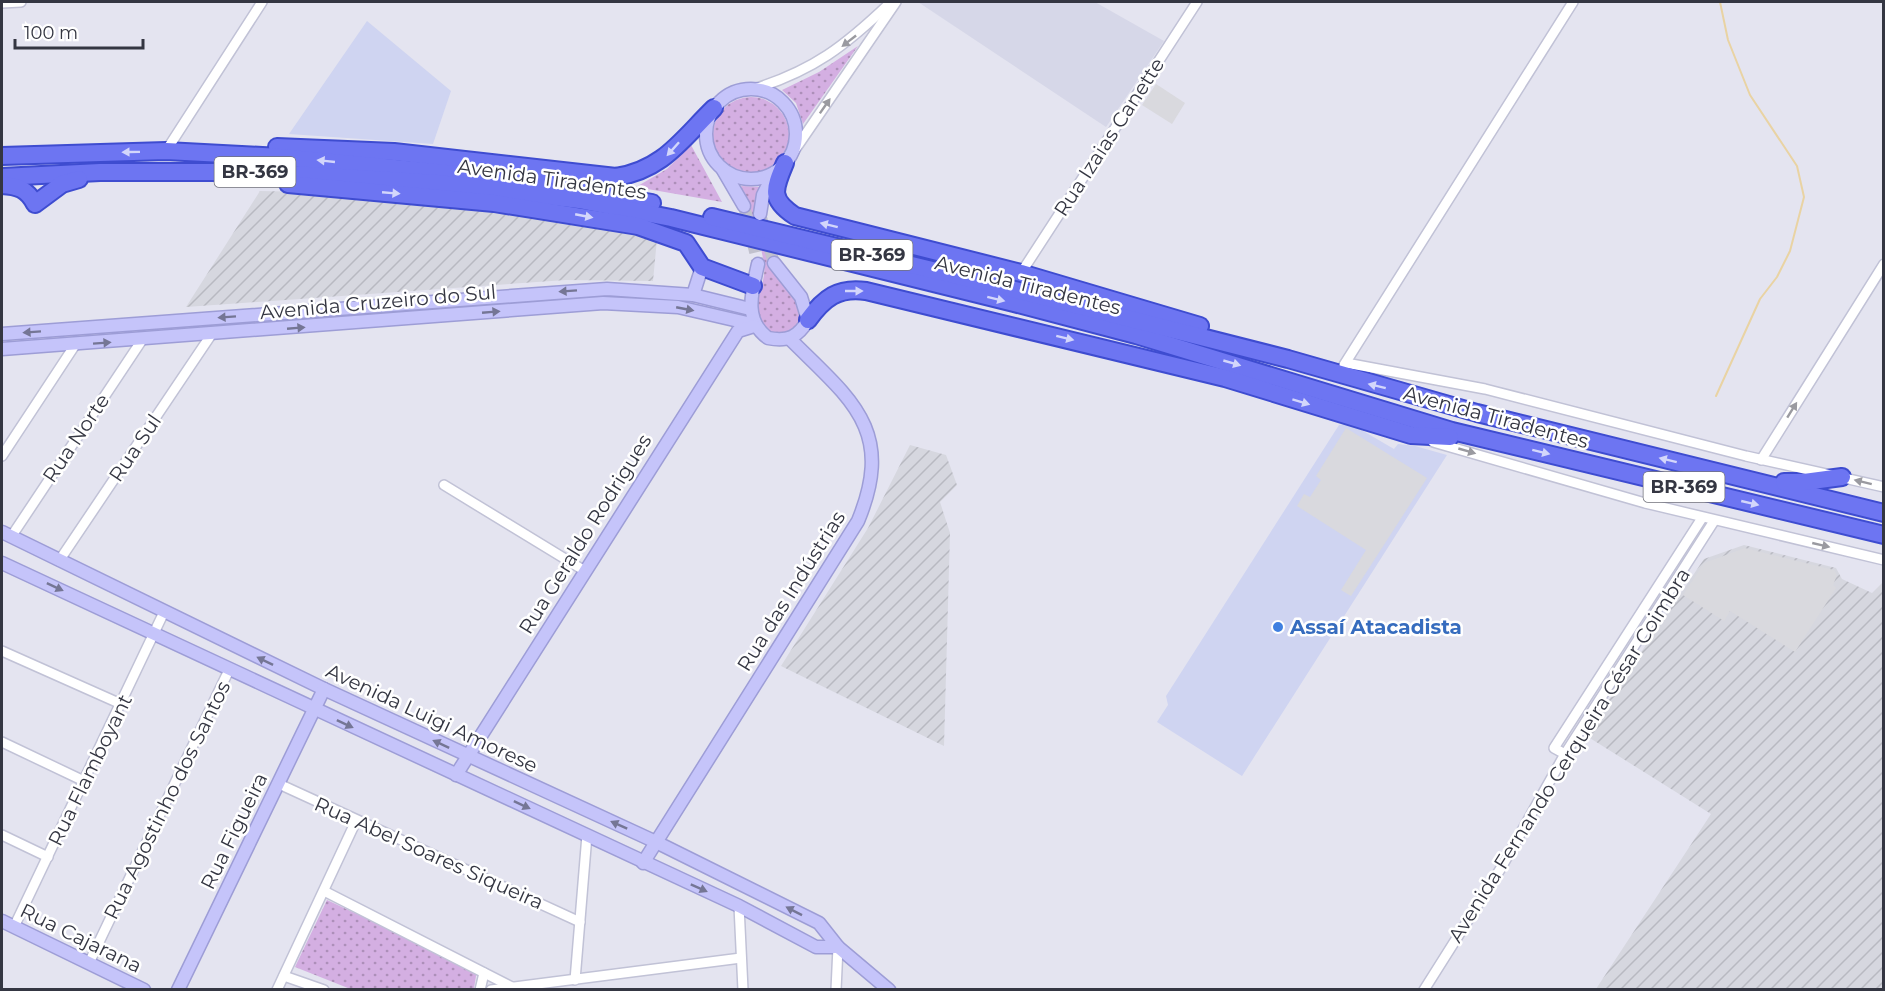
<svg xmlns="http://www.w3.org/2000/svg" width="1885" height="991" viewBox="0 0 1885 991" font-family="Montserrat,sans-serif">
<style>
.residential{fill:#d6d7e8}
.commercial{fill:#cfd4f1}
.industrial{fill:url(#industrial-furrows)}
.green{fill:url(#green-dots)}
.parking{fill:#d9d9de}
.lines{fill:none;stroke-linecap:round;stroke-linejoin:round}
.stream{stroke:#e9d3a3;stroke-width:2}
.secondary-tunnel{stroke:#c1c1cd;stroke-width:12;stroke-dasharray:12 6;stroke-linecap:butt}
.street-casing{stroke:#c1c2d6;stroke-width:12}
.secondary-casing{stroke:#9d9dd6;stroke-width:15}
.highway-casing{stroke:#3e4cd0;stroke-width:20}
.street{stroke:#fff;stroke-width:9}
.secondary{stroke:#c5c4fa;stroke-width:12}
.highway{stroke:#6d75f2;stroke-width:16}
.oneway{fill:#9a9aa0}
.oneway2{fill:#d3d6fb}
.oneway3{fill:#757695}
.shop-dot{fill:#3f7fe0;stroke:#fff;stroke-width:2}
.labels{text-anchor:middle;stroke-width:5;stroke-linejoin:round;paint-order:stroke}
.shield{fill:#fff;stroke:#71727b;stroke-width:1.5}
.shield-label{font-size:18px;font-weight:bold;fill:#343642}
.street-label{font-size:20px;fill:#343642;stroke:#fff}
.shop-label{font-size:20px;font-weight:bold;fill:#366cbe;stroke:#fff;text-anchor:start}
</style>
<defs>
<pattern id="industrial-furrows" width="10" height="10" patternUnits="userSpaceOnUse" patternTransform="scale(1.5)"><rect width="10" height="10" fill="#d6d7df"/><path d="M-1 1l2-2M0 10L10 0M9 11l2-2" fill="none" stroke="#b8b9c1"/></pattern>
<pattern id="green-dots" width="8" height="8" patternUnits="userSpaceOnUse" patternTransform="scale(1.5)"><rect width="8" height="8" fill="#d4afe2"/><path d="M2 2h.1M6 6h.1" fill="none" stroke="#ad8fb9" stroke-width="1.8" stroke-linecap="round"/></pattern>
</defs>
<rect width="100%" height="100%" fill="#e4e4f0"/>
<polygon class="residential" points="918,2 1095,2 1164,41 1106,127"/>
<g class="commercial">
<polygon points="367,21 451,91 433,144 289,134"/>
<polygon points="1345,424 1358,428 1394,449 1398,444 1415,446 1447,455 1242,776 1157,722 1168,705 1166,696 1339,425"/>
</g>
<g class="industrial">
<polygon points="260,191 361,193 428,199 657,239 653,281 566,280 186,307"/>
<polygon points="910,445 946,455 957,485 940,502 950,533 944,746 781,666 868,528"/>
<polygon points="1744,545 1836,568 1842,579 1872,593 1883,582 1883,989 1596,989 1711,814 1585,735 1704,559"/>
</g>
<g class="green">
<polygon points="858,46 803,124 796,103 782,90 819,72"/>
<circle cx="751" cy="135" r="38"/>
<polygon points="691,145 722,202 636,187 667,169"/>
<path d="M 741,186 L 761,187 L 756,212 L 772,269 L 794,296 L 800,315 L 798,325 L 790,332 L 772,333 C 741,311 768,290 764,263 C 759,238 752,209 741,186 Z"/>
<polygon points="327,900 477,970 474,988 353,990 295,967"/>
</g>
<g class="parking">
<polygon points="1156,84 1185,103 1172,124 1142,105"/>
<polygon points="1346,428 1427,478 1351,596 1341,590 1366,550 1297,506 1304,494 1310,497 1321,480 1316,476"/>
<polygon points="1745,548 1834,570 1837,575 1833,585 1836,588 1795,652 1730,611 1724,621 1683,595 1704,563"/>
</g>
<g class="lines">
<polyline class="stream" points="1716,396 1760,299 1777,277 1790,251 1804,197 1797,166 1750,95 1728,40 1720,2"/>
<g class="secondary-tunnel">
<polyline points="744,206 758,264"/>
<polyline points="760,214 774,263"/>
</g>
<g class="street-casing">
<g id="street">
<polyline points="2,3 21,2"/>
<path d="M 754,89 C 814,70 845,46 890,3"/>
<polyline points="166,151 262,2"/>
<polyline points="792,154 896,2"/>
<polyline points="1021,273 1197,2"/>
<polyline points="1346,363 1485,389 1746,456 1884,487"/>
<polyline points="1344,365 1573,2"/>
<polyline points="1433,442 1645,503 1884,560"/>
<polyline points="2,456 75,345"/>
<polyline points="1761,460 1884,264"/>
<polyline points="444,485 585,571"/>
<polyline points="11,537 142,340"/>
<polyline points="59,561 211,335"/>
<polyline points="2,651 121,704"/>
<polyline points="2,742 84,781"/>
<polyline points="1565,754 1554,748 1702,518"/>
<polyline points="279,784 580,922"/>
<polyline points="2,835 48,857"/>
<polyline points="324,891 512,987"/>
<polyline points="739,906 743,990"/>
<polyline points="14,927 164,612"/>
<polyline points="89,963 229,670"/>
<polyline points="284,976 324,990"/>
<polyline points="575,980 587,835"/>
<polyline points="277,990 356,821"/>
<polyline points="480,990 484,973"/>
<polyline points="491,990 741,958"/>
<polyline points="836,990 838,947"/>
<polyline points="1424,990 1501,868 1565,754 1714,521"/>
</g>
</g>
<g class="secondary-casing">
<g id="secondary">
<circle cx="751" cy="134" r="45"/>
<polyline points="723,170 744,206"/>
<polyline points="760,214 763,195 774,173"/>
<path d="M 758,264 C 752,291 743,320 768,338 C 788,342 798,337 808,320 L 801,297 L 774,263"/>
<polyline points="693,295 702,267"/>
<polyline points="2,334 607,289 693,295 750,309"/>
<polyline points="2,349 603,303 678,307 756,325"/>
<polyline points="2,532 324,689 656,842 819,923 838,947 889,990"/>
<polyline points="2,563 739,906 816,947 838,947"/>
<polyline points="456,775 738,331 754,326"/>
<path d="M 643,863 L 858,521 C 896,429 850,399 790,339"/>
<polyline points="2,921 144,990"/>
<polyline points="178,990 324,689"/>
</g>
</g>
<g class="highway-casing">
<g id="highway">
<path d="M 277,147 L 394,152 L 616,177 C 663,170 682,139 714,108"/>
<polyline points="2,156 166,151 280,157 510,179 652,203"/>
<path d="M 785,163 C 774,189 769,199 795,216 L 1021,273 L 1200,326"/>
<polyline points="2,177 100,172 260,172 438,183 579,200 671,218 1014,303 1136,335 1452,431 1884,535"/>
<polyline points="288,184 494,203 638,226 686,243 702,267 753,286"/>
<path d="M 2,185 C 18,186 27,189 35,204 L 62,184 L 79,179"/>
<polyline points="712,217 1032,294 1288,359 1477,413 1884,513"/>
<path d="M 808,320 C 824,298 838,287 866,291 L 1225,378 L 1411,435 L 1450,437"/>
<polyline points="1784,482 1804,482 1842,477"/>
</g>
</g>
<use href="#street" class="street"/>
<use href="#secondary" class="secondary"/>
<use href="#highway" class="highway"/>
</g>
<defs><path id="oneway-solid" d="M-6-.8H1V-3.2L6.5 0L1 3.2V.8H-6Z" transform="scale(1.5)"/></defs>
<g class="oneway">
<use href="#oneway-solid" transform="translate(849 41) rotate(142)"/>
<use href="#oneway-solid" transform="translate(825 106) rotate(-55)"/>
<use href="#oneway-solid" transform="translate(1792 410) rotate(-58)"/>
<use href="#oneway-solid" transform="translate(1467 451) rotate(16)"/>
<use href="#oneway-solid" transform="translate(1863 482) rotate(-166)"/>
<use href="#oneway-solid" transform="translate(1821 545) rotate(13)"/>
</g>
<g class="oneway2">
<use href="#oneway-solid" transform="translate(673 149) rotate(132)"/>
<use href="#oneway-solid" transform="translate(131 152) rotate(179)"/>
<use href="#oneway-solid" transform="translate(326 161) rotate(-174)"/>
<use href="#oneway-solid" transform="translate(391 193) rotate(5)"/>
<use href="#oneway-solid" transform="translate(584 216) rotate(11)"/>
<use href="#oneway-solid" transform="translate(829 225) rotate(-166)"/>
<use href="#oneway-solid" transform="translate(854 291)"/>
<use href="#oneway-solid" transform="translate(996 299) rotate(14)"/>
<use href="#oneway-solid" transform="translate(1065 338) rotate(14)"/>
<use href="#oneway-solid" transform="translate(1232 363) rotate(16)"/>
<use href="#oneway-solid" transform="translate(1377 386) rotate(-166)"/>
<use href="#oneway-solid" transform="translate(1301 402) rotate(17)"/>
<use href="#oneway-solid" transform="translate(1541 452) rotate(14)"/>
<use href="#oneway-solid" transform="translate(1668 460) rotate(-166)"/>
<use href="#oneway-solid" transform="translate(1750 503) rotate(13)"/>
</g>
<g class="oneway3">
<use href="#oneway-solid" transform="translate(568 291) rotate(176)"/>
<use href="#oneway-solid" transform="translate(685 309) rotate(11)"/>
<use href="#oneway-solid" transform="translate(491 312) rotate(-5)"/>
<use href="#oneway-solid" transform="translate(227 317) rotate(176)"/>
<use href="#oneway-solid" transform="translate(296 328) rotate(-5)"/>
<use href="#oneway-solid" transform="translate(32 332) rotate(176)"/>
<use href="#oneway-solid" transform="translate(102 343) rotate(-4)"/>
<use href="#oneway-solid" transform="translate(55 587) rotate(25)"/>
<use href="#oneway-solid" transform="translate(265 661) rotate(-154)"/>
<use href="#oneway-solid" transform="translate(345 724) rotate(25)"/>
<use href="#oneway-solid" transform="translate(441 744) rotate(-155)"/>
<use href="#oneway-solid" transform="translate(522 805) rotate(25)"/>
<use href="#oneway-solid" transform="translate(619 825) rotate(-156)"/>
<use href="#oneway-solid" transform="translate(699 888) rotate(24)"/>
<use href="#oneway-solid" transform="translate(794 911) rotate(-153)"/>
</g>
<circle class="shop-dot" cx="1278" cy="627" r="6"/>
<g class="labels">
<g class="shield">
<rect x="214.5" y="157" width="81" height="30" rx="4.5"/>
<rect x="831.5" y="240" width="81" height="30" rx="4.5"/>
<rect x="1643.5" y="472" width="81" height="30" rx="4.5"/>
</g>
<g class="shield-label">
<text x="255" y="178">BR-369</text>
<text x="872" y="261">BR-369</text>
<text x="1684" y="493">BR-369</text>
</g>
<g class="street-label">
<text transform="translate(1109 137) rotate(-57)" y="7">Rua Izaias Canette</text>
<text transform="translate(552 179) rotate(8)" y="7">Avenida Tiradentes</text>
<text transform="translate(1028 285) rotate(14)" y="7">Avenida Tiradentes</text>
<text transform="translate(378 302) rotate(-5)" y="7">Avenida Cruzeiro do Sul</text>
<text transform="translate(1496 417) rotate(15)" y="7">Avenida Tiradentes</text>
<text transform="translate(76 438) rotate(-56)" y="7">Rua Norte</text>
<text transform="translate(135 448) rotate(-56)" y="7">Rua Sul</text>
<text transform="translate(585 534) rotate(-58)" y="7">Rua Geraldo Rodrigues</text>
<text transform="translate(791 591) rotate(-58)" y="7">Rua das Indústrias</text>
<text transform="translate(432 718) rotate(25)" y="7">Avenida Luigi Amorese</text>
<text transform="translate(1569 755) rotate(-58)" y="7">Avenida Fernando Cerqueira César Coimbra</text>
<text transform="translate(90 770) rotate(-64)" y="7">Rua Flamboyant</text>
<text transform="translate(167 800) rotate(-64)" y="7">Rua Agostinho dos Santos</text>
<text transform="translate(234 831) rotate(-64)" y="7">Rua Figueira</text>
<text transform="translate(429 853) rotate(24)" y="7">Rua Abel Soares Siqueira</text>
<text transform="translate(81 938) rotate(26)" y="7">Rua Cajarana</text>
</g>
<g class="shop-label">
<text x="1290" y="634">Assaí Atacadista</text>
</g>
</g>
<rect width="1885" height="991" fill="none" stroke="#343642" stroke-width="6"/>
<path d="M15 39v9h128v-9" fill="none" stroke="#343642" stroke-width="3"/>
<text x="24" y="39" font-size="18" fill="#343642" stroke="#ffffff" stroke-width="4.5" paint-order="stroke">100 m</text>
</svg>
